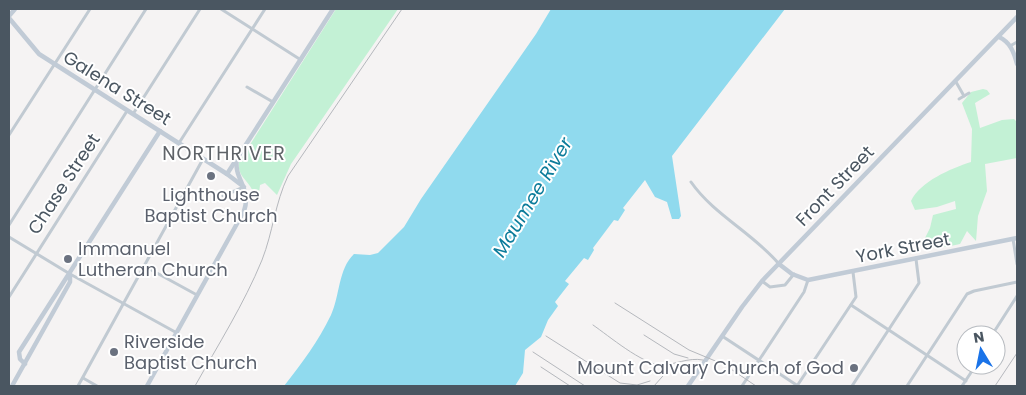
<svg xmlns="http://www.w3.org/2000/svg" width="1026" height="395" viewBox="0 0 1026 395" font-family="Poppins,sans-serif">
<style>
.green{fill:#c3f1d5}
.water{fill:#90daee}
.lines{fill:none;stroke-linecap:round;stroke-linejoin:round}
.street{stroke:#c1cad2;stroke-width:3}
.secondary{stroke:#c1cbd6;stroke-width:4.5}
.rail{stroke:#b5b8bd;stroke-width:1}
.worship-dot{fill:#6b7280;stroke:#fff;stroke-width:2}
.labels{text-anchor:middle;stroke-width:4;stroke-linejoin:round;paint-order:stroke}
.street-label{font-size:18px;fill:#4a5661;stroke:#fff}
.worship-label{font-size:18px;fill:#5b616d;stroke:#fff;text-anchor:start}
.neighbourhood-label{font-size:19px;letter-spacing:1px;fill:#5f6368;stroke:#fff}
.water-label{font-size:19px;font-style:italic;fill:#0c7c9b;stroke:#fff}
</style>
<rect width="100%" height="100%" fill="#f5f3f3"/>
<g class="green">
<path d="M 336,9 L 398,9 L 291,164 L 277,195 L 265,183 L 260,185 L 259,193 L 253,192 C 249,180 237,177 239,162 Z"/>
<path d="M 983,89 L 987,90 L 990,94 L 975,103 L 980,128 L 1002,120 L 1014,119 L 1017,122 L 1017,158 L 985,164 L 987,191 L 978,216 L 976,241 L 967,231 L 960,244 L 946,247 L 940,245 L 929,249 L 924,240 L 930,228 L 933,215 L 956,209 L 955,201 L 937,207 L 915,210 L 911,201 C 921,181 950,169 971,162 L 972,129 L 962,103 L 971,92 Z"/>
</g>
<path class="water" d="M 551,9 L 785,9 L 672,156 L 681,216 L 679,219 L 672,219 L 667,202 L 655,197 L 645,180 L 623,208 L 625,210 L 618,221 L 614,220 L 593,248 L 594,250 L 588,260 L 584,258 L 565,281 L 569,284 L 555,302 L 558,306 L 548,320 L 541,337 L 525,350 L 523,373 L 515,386 L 284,386 C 302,363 318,342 331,315 C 340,296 338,269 354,254 L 370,255 L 378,253 L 404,227 L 421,199 L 536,34 Z"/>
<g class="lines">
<g class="street">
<polyline points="221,9 301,60"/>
<polyline points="1010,46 1017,42"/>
<polyline points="956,82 964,96"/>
<polyline points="247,87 273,102"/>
<polyline points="959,99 969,93"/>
<polyline points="133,114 200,9"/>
<polyline points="9,135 90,9"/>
<polyline points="179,143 265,9"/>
<path d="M 691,182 C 714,215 753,233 779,264"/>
<polyline points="223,196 244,187"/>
<polyline points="9,225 146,9"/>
<polyline points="9,237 70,274 177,333"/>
<polyline points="1013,239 1017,264"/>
<polyline points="144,266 197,295"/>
<polyline points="762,281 770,287 785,285 794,274"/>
<polyline points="9,297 127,111"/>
<polyline points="851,305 966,381"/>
<polyline points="992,335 1017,296"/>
<polyline points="722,336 798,386"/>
<polyline points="83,378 97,386"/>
<polyline points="78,386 203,159"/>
<polyline points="742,386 804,292 808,280"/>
<polyline points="797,386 856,297 853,272"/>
<polyline points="852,386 919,283 916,259"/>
<polyline points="907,386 967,294 974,291 1017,282"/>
<polyline points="962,386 976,365"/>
</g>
<g class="secondary">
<polyline points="9,16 15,9"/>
<polyline points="9,18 39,54 227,174 244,187"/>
<path d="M 999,37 C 1010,42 1014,52 1017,64"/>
<polyline points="227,174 333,9"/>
<polyline points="779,264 792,274 808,280 1017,238"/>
<polyline points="25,364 20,359 19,352 160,131"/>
<polyline points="12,386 70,282 70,274"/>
<path d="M 147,386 L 244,211 C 252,188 233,179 237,158"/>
<polyline points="688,386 742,307 762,281 1017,17"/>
</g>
<g class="rail">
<polyline points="615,303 689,350 725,365 756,386"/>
<path d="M 593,325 C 609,336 642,364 661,365 C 675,365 688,357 703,360"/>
<polyline points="644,335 674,354 688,358"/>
<polyline points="546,336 620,383 637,385 650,381"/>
<polyline points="533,352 585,386"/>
<polyline points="541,367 570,386"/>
<path d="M 195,386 C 218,345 244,304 262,260 C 273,232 275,203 288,176 L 402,9"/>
<polyline points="654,386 670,368"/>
<polyline points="995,386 1017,353"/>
</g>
</g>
<g class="worship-dot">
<circle cx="211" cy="176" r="5"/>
<circle cx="68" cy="259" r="5"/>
<circle cx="114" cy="352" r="5"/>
<circle cx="854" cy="368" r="5"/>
</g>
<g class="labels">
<g class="street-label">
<text transform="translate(117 88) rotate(32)" y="6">Galena Street</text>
<text transform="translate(64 184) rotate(-57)" y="6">Chase Street</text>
<text transform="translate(835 186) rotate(-46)" y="6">Front Street</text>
<text transform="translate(903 248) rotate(-11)" y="6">York Street</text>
</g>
<g class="worship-label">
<text x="211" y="201" text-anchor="middle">Lighthouse<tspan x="211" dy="21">Baptist Church</tspan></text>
<text x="78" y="255">Immanuel<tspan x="78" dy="21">Lutheran Church</tspan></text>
<text x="124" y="348">Riverside<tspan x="124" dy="21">Baptist Church</tspan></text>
<text x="844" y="374" text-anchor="end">Mount Calvary Church of God</text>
</g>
<g class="neighbourhood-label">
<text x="224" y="160">NORTHRIVER</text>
</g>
<g class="water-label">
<text transform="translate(532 197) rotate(-59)" y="7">Maumee River</text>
</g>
</g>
<rect width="1026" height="395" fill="none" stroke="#4a5661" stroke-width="20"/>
<g transform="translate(981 350) rotate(350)"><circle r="24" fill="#ffffff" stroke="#b7bbc0"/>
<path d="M0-4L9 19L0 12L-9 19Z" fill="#1a73e8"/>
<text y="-8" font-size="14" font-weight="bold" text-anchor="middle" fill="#4a5661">N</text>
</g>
</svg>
